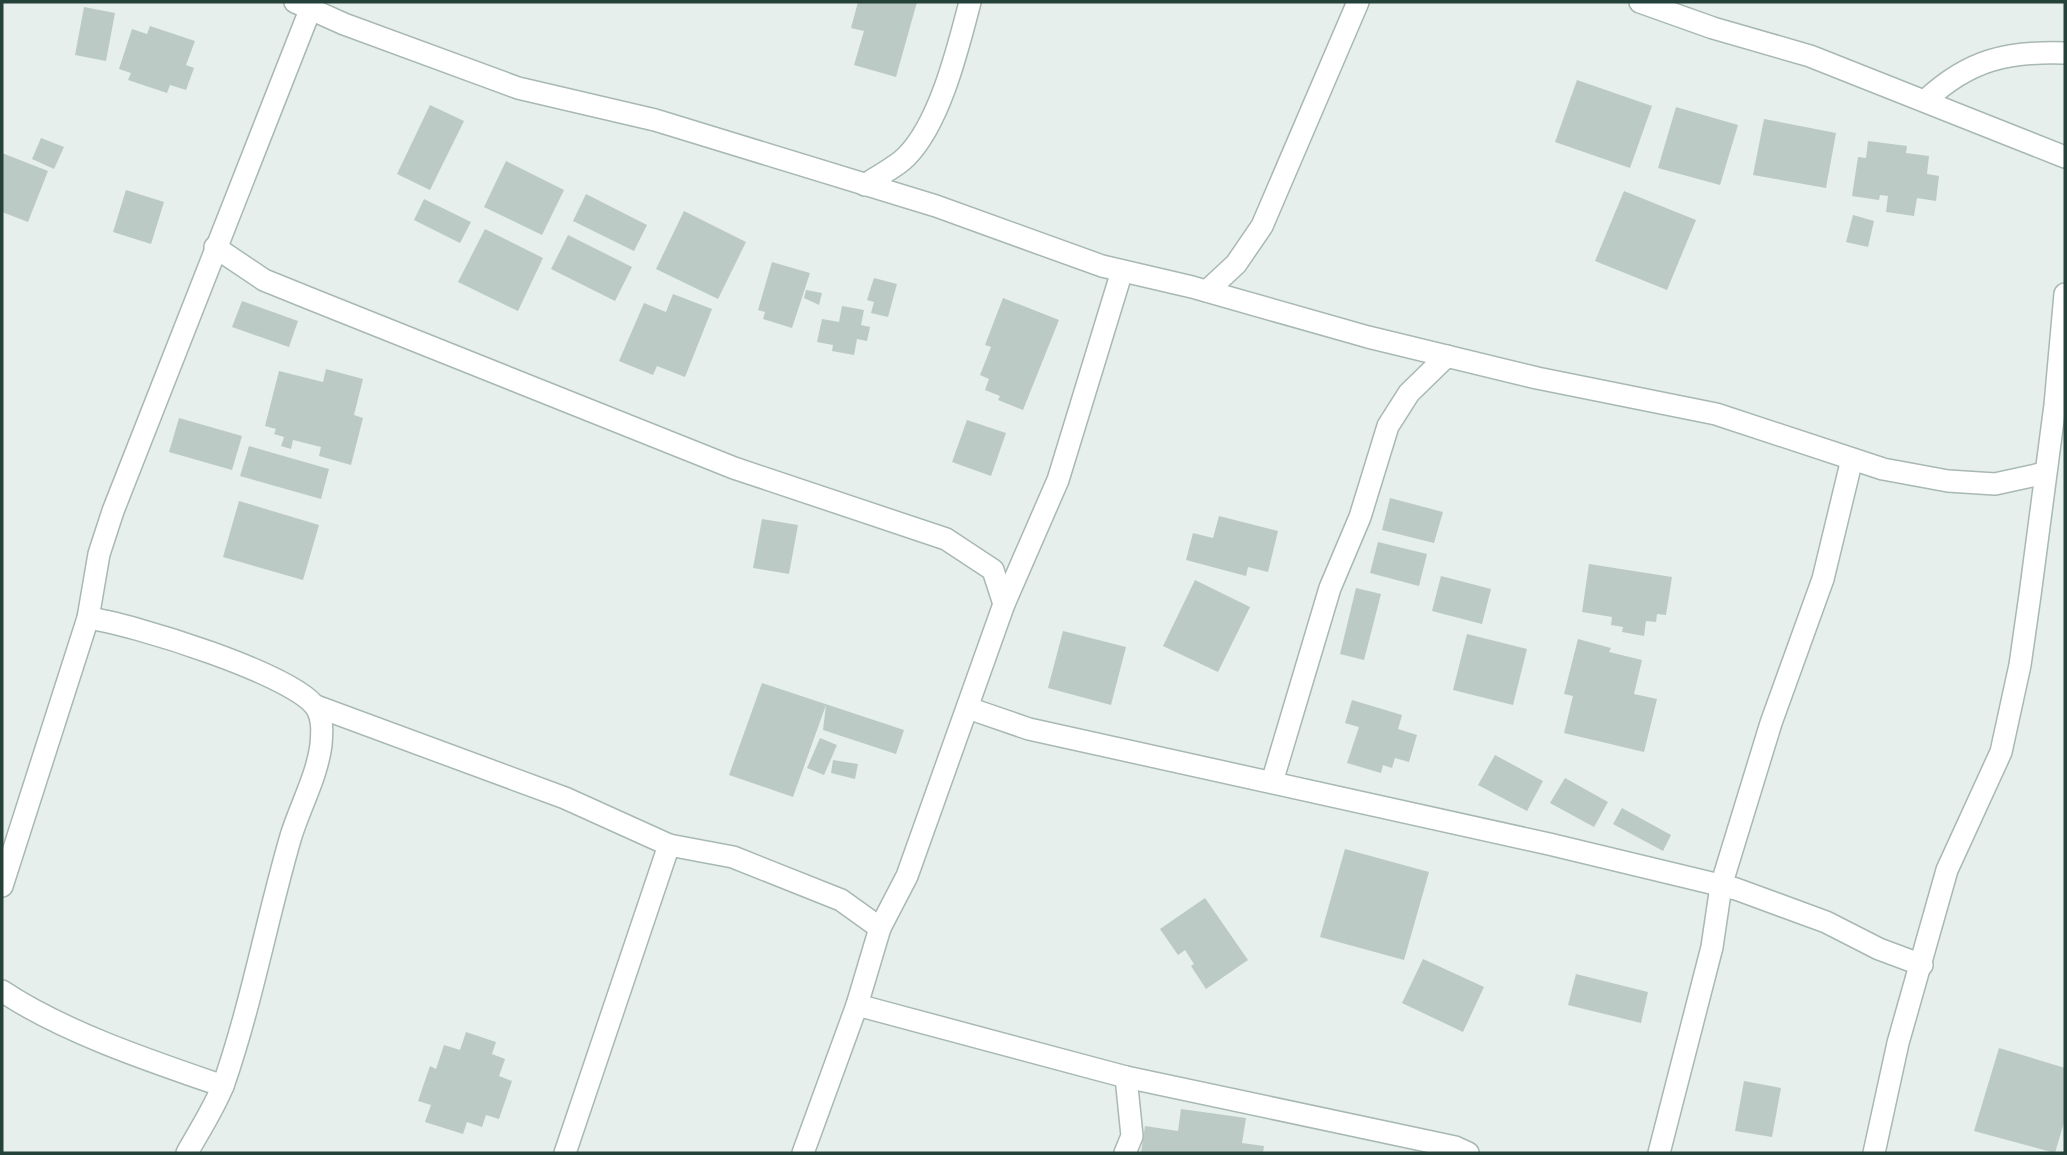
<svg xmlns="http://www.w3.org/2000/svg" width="2067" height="1155" viewBox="0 0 2067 1155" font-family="Roboto,sans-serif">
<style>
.building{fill:#bbcac4}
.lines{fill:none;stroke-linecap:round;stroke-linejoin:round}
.minor-casing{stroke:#a8b8b2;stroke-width:24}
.minor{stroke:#fff;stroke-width:21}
</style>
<rect width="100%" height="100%" fill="#e6efeb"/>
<g class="building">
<polygon points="858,2 917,2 896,77 854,65 864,31 851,28"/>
<polygon points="84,7 115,13 106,61 75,55"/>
<polygon points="150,26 195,41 186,65 194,68 186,90 170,85 167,93 128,80 131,73 119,69 132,29 147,34"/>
<polygon points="1577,80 1652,106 1630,168 1555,142"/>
<polygon points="430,105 464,121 430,190 397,174"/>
<polygon points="1676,107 1738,125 1720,185 1658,168"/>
<polygon points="1764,119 1836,133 1826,188 1753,175"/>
<polygon points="41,138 64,147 54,169 32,159"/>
<polygon points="1868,141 1907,146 1906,153 1929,156 1927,174 1939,176 1936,201 1917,198 1914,216 1886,212 1888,196 1880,195 1879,200 1852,196 1858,157 1866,158"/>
<polygon points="2,153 48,171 28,222 2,212"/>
<polygon points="506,161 564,190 542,235 484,207"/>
<polygon points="126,190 164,202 151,244 113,232"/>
<polygon points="1624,191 1696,220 1667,290 1595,261"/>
<polygon points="586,194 647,225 634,251 573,221"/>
<polygon points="424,199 471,222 460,243 414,220"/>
<polygon points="684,211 746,242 718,299 656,269"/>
<polygon points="1853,215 1874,221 1868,247 1846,242"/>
<polygon points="485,229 543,258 518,311 458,282"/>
<polygon points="568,235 632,267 615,301 551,269"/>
<polygon points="772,262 810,273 792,328 763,319 765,312 758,310"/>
<polygon points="874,278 897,284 888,317 871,313 874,302 867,300"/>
<polygon points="806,290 822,293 819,305 804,298"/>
<polygon points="673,294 712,309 685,377 657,366 653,375 619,361 644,303 666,312"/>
<polygon points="1003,298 1059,320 1023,410 998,400 1000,396 985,390 989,379 980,375 991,347 985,345"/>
<polygon points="242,301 298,321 289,347 232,327"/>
<polygon points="842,306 864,310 861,325 870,327 867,341 857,339 854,355 832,351 833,345 817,342 822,319 839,322"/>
<polygon points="326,369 363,379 354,415 363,418 351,465 319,456 321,447 293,440 291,449 281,446 284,437 274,434 276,429 265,426 279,371 323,382"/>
<polygon points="179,418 242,436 232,470 169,452"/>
<polygon points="967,420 1006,433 991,476 952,462"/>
<polygon points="249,446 329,469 321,499 240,476"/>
<polygon points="1390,498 1443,512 1434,543 1382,530"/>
<polygon points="239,501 319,525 303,580 223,557"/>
<polygon points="1219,516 1278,531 1268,572 1248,567 1246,576 1186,560 1193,533 1213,538"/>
<polygon points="762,519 798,525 789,574 753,568"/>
<polygon points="1378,542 1427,554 1419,586 1370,573"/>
<polygon points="1589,564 1672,577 1666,615 1657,614 1656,622 1646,621 1644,636 1622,632 1623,627 1611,625 1612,617 1582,612"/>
<polygon points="1441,576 1491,589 1482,624 1432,611"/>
<polygon points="1195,580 1250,607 1218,672 1163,646"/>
<polygon points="1356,588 1381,594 1364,660 1340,654"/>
<polygon points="1063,631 1126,647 1111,705 1048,688"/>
<polygon points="1467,634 1527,649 1513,705 1453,690"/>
<polygon points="1578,639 1611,648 1609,652 1642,660 1634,694 1657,699 1644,752 1564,733 1573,696 1564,694"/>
<polygon points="762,683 904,730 896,754 823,730 826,705 793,797 729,775"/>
<polygon points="1352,700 1402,715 1398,729 1417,735 1409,762 1395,758 1392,768 1383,765 1381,773 1347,763 1359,727 1345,723"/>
<polygon points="820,738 837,745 824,775 807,768"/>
<polygon points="1495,755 1543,781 1527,811 1478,785"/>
<polygon points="833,760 858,764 855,779 831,773"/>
<polygon points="1565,778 1608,802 1594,827 1550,803"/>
<polygon points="1622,808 1671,835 1663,851 1613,824"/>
<polygon points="1345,849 1429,872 1404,960 1320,937"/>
<polygon points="1205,898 1248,960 1206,989 1191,966 1194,964 1185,950 1178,955 1160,929"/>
<polygon points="1423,959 1484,987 1463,1032 1402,1003"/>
<polygon points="1576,974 1648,992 1641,1023 1568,1005"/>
<polygon points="466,1032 496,1042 492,1054 505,1059 499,1076 512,1081 499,1119 486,1115 482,1127 467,1122 463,1134 425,1122 431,1105 418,1101 430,1066 436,1069 444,1045 460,1050"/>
<polygon points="1999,1048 2065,1068 2065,1119 2055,1153 1974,1131"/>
<polygon points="1744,1081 1781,1088 1772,1137 1735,1131"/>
<polygon points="1181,1109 1246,1118 1242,1143 1264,1146 1263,1153 1141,1153 1145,1126 1178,1131"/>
</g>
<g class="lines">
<g class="minor-casing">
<g id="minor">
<polyline points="295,2 344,24 518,88 655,120 936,206 1102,266 1192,287 1368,337 1537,378 1716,414 1883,469 1948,481 1995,484 2045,473"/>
<polyline points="1640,2 1713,28 1810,56 2065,157"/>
<path d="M 1926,100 C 1969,60 2007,51 2065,53"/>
<path d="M 865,185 C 877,176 895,168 906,157 C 940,123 958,48 970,2"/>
<polyline points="215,247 264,280 311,299 734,468 946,539 993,570 1004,604"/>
<polyline points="1207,291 1236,264 1262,226 1358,2"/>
<path d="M 88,618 C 129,623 298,675 317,709 C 323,720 322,733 321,745 C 317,776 300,807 291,836 C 267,918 252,1002 224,1083 C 215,1107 199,1131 187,1153"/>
<polyline points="316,706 565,798 669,845 733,857 841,900 880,928"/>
<polyline points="968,708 1029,729 1549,844 1736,889 1826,922 1879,949 1922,965"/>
<polyline points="1272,782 1330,588 1360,517 1388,426 1409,393 1447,356"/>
<polyline points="2,886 88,618 99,554 113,511 310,10"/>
<path d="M 2,991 C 63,1032 153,1062 223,1086"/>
<polyline points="857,1005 1126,1077 1455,1147 1468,1153"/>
<polyline points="565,1153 669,845"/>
<polyline points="803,1153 857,1005 880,928 907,876 1004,604 1058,480 1122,271"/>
<polyline points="1125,1153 1132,1136 1126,1077"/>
<polyline points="1659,1153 1712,947 1721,886 1771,723 1823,579 1852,459"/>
<polyline points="1874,1153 1898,1043 1947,870 2001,752 2020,665 2030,595 2055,405 2065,294"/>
</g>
</g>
<use href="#minor" class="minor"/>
</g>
<rect width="2067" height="1155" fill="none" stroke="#24423a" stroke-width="7"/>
</svg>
